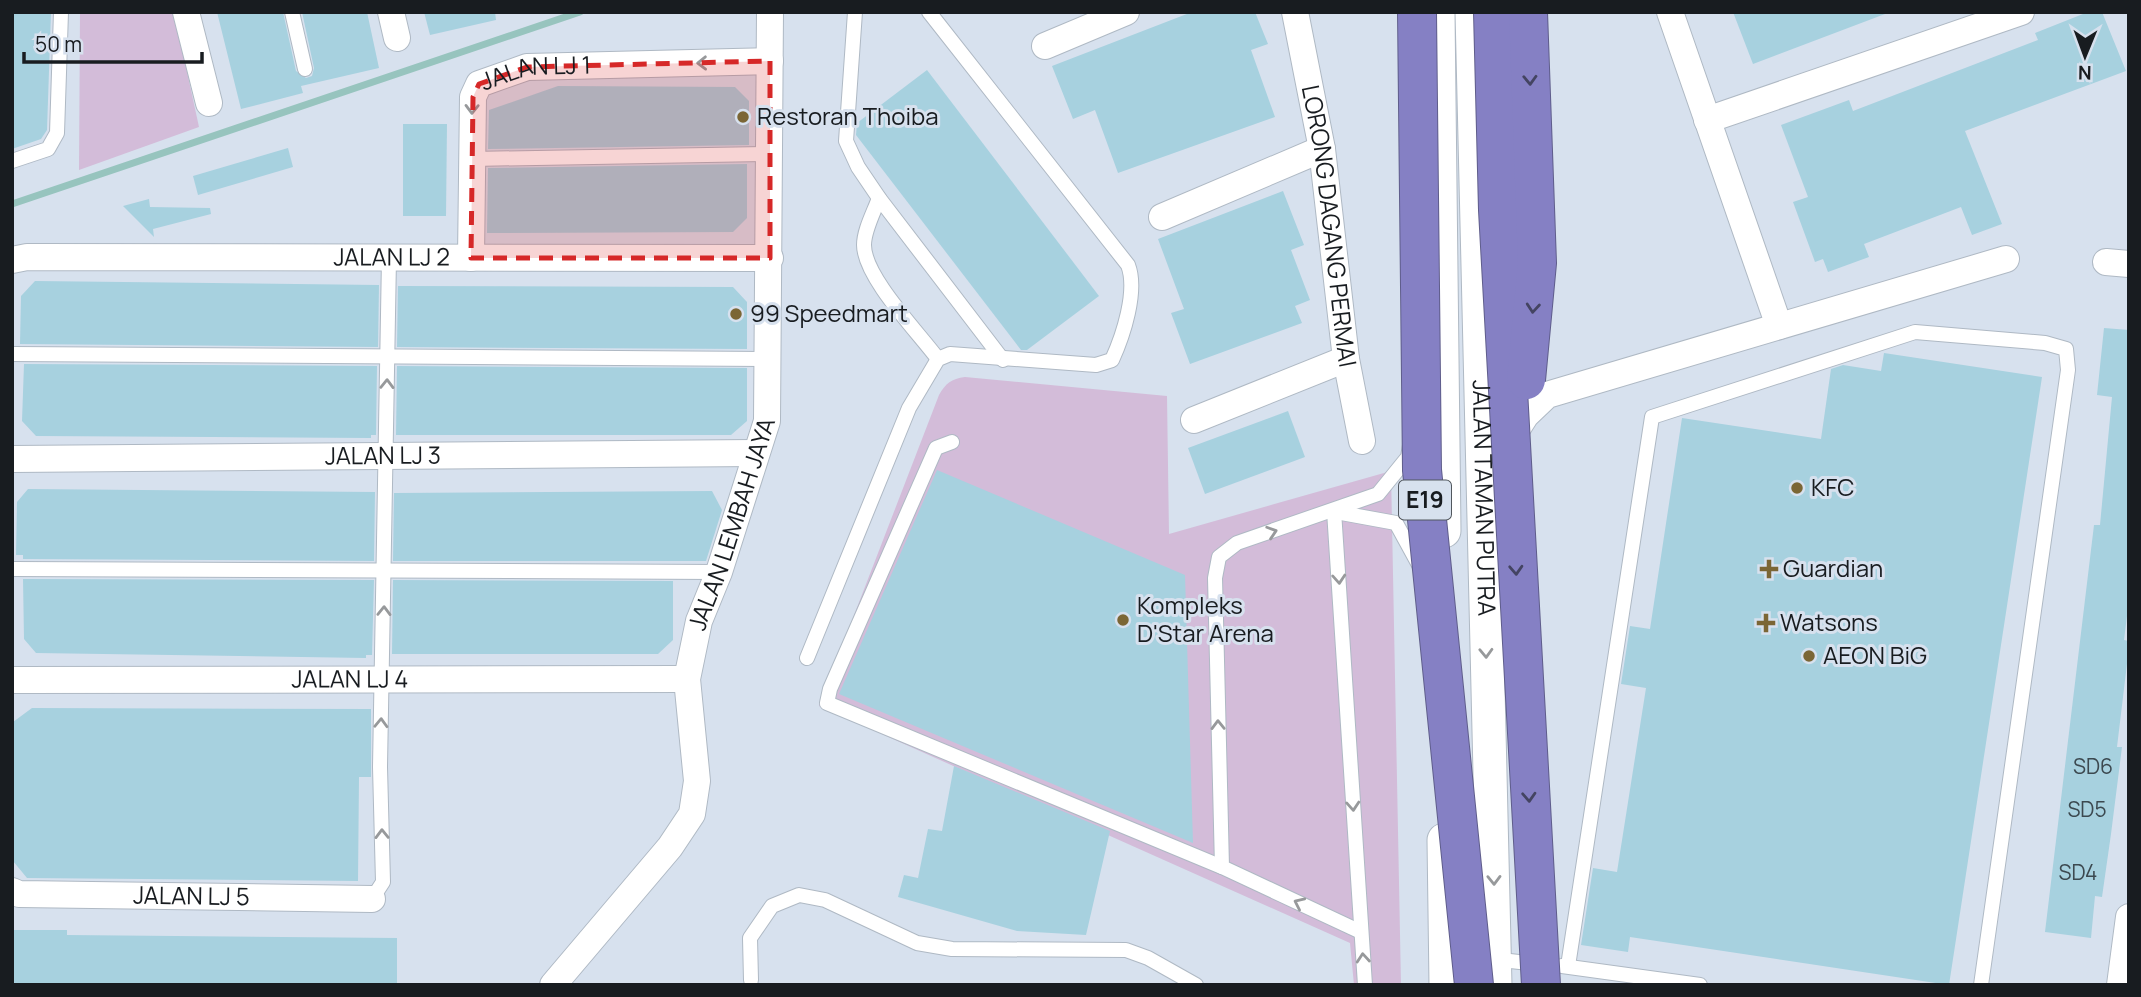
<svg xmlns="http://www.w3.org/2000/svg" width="2141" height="997" viewBox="0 0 2141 997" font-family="Manrope,sans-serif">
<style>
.green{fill:#d3bcd9}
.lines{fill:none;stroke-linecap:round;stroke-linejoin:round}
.stream{stroke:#97c4be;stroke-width:7}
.building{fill:#a7d1df}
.service-casing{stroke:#afb9c4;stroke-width:16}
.minor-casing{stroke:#afb9c4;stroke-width:28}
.tertiary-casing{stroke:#afb9c4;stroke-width:35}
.service{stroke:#fff;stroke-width:14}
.minor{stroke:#fff;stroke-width:26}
.tertiary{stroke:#fff;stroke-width:33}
.motorway-bridge-casing{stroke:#5f5d8b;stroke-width:40;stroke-linecap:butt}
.motorway-bridge{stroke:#8580c4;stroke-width:38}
.oneway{stroke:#97999b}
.oneway2{stroke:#444462}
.marked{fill:#d62828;fill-opacity:0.2;stroke:#d62828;stroke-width:5;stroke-dasharray:14 9;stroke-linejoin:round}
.poi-dot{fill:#7b6635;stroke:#d7e1ee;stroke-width:2.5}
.labels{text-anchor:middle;stroke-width:6;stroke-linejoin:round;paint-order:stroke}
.number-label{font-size:21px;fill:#3c4950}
.shield{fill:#d7e1ee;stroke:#51575e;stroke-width:2}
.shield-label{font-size:23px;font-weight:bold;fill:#181c20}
.street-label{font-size:24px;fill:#181c20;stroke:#d7e1ee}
.poi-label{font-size:24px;fill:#181c20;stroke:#d7e1ee;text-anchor:start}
</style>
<rect width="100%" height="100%" fill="#d7e1ee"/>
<g class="green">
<polygon points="80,12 174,12 199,127 79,170"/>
<path d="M 965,377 L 1167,396 L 1169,534 L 1391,471 L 1401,985 L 1354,985 L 1350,943 L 819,706 L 939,395 C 946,383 951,379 965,377 Z"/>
</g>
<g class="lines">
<polyline class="stream" points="12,204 580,12"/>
</g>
<g class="building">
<polygon points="12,12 51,12 47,130 41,139 12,149"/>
<polygon points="217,12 283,12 296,71 306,78 312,76 314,68 302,12 367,12 379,68 301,86 303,93 241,109"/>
<polygon points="424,12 495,12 496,20 430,35"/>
<polygon points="1192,12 1255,12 1268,44 1251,50 1275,117 1118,173 1095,110 1073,119 1052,66"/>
<polygon points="1733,12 1885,12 1885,14 1753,64"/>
<polygon points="2088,12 2102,12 2126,71 1965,131 2002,224 1972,235 1961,207 1864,244 1869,257 1828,272 1823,259 1815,262 1793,202 1808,197 1781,125 1849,100 1853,111 2038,40 2035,33"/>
<polygon points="927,70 1099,296 1027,350 1021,350 856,135 857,123"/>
<polygon points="558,86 735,87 749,101 749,145 488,149 489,110"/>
<polygon points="403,124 447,124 446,216 403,216"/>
<polygon points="288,148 293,167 198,195 193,176"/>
<polygon points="747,164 747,218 733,232 487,233 488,168"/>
<polygon points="1283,191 1304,245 1291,250 1310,300 1295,306 1302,323 1190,364 1171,313 1184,309 1158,239"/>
<polygon points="149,199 150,207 210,208 211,214 153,229 154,237 123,206"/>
<polygon points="35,281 379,285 378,347 20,344 21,296"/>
<polygon points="398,286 733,287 747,302 747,349 397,347"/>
<polygon points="2104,328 2129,330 2129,600 2124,640 2129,641 2129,647 2117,747 2122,747 2111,834 2102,897 2095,896 2091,938 2045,932 2094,525 2100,525 2112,397 2097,395"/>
<polygon points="1884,353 2042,377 1949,985 1630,937 1628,952 1581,945 1593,868 1617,872 1646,688 1621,684 1630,626 1650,629 1682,418 1821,439 1831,369 1843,365 1881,371"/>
<polygon points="24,364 377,366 376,435 371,435 371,438 36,436 22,421"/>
<polygon points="397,366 747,368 747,421 731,435 396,435"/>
<polygon points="1288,411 1305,457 1205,494 1188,448"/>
<polygon points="937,470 1185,575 1193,843 839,694"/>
<polygon points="28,489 375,492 374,561 23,559 23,555 16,555 17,502"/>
<polygon points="712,491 722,510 706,561 393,561 394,493"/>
<polygon points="23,579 374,580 372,655 366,655 366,658 36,653 24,639"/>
<polygon points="393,580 673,581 673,640 658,654 392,654"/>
<polygon points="32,708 371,709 371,777 359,777 358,881 27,878 13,861 13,722"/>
<polygon points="954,766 1110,831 1086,935 1017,931 898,897 904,875 918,878 928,829 942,831"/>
<polygon points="12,930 67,930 67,935 397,938 397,985 12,985"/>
</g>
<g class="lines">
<g class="service-casing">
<g id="service">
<polyline points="292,12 305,69"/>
<polyline points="855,12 846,141 858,167 879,198 1003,360"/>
<polyline points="472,159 770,154"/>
<polyline points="12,161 48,149 57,133 61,12"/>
<path d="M 879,198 C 874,212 864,230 864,245 C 864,277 918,332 938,359"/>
<polyline points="12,354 769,359"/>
<polyline points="952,442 936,448 830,689 827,703 1222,867"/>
<polyline points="1334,511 1365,985"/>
<polyline points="1336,512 1396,523 1419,565"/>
<polyline points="12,569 719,572"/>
<path d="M 807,658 L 909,408 L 938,359 L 950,354 L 1096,365 L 1112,360 C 1123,336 1138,291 1128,265 L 929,12"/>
<polyline points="372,899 383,882 380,767 389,258"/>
<polyline points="1361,932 1222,867 1215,578 1219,557 1237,543 1378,494 1408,457 1410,445"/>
<polyline points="1492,959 1538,964"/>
<polyline points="1562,966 1700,985"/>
<polyline points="1568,966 1652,417 1915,332 2045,343 2066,349 2068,370 1981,985"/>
<polyline points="751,980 750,938 772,906 799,895 825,900 917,943 952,949 1126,950 1148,958 1196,985"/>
</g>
</g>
<g class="minor-casing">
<g id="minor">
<polyline points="186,12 209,103"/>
<polyline points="391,12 397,38"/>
<path id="s1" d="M 1295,12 L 1322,149 L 1346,359 L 1362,441"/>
<polyline points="1670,12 1779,326"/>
<polyline points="1045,46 1126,12"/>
<polyline points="1707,120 2021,12"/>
<polyline points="1162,217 1322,149"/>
<path id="s2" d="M 471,258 L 473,97 L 479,84 L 527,67 L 770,61"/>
<path id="s3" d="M 12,260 L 27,257 L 770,258"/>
<polyline points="2106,262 2129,264"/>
<polyline points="1194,420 1346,359"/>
<polyline points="1508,443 1526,415 1547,395 2006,259"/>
<path id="s4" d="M 12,459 L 755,453"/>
<path id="s5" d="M 12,680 L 687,679"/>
<path id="s6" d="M 12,891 L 19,894 L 372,899"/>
<path id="s7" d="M 553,985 L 670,847 L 692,814 L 697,781 L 687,679 L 699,621 L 719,572 L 767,421 L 770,12"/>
<polyline points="2120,985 2129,917"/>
</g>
</g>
<g class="tertiary-casing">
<g id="tertiary">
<polyline points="1438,12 1444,531"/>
<path id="s8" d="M 1472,12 L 1495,985"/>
<polyline points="1444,840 1446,985"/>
</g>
</g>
<use href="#service" class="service"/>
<use href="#minor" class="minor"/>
<use href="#tertiary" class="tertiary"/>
<g class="motorway-bridge-casing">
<g id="motorway-bridge">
<polyline points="1417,12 1422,470 1474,985"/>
<polyline points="1493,12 1498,210 1541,985"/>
<polyline points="1526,380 1537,263 1528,12"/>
</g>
</g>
<use href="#motorway-bridge" class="motorway-bridge"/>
</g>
<defs><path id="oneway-chevron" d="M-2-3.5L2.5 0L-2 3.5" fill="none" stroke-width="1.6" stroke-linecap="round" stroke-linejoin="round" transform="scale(1.75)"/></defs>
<g class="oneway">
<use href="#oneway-chevron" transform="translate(702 63) rotate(179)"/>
<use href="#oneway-chevron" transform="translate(472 109) rotate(91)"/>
<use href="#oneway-chevron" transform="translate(387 384) rotate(-89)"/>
<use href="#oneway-chevron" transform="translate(1272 532) rotate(-18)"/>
<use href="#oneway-chevron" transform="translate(1339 579) rotate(86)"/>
<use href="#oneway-chevron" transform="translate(384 611) rotate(-89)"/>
<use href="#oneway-chevron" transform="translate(1486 653) rotate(88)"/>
<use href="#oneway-chevron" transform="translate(381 723) rotate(-88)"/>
<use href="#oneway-chevron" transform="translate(1218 725) rotate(-91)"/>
<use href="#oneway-chevron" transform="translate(1353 806) rotate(86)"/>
<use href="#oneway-chevron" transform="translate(382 834) rotate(-91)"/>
<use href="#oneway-chevron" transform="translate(1494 880) rotate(89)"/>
<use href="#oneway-chevron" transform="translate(1299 903) rotate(-155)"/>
<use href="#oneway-chevron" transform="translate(1363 958) rotate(-95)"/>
</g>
<g class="oneway2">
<use href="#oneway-chevron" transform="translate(1530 80) rotate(88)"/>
<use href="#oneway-chevron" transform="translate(1533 308) rotate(95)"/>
<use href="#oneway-chevron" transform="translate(1516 570) rotate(87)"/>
<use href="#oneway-chevron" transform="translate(1529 797) rotate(87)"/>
</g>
<path class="marked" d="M 770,61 L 770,258 L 471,258 L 473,97 L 479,84 L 527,67 Z"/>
<g class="poi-dot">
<circle cx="743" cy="117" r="7"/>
<circle cx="736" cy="314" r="7"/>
<circle cx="1797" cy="488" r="7"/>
<path d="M1765.5 558.5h7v7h7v7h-7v7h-7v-7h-7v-7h7z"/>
<circle cx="1123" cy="620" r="7"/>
<path d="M1762.5 612.5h7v7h7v7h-7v7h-7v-7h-7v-7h7z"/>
<circle cx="1809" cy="656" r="7"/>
</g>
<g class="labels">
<g class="number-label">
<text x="2093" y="774">SD6</text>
<text x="2087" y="817">SD5</text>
<text x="2078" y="880">SD4</text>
</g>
<rect class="shield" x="1399" y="480.5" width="52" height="39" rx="5"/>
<g class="shield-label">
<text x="1425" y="508">E19</text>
</g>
<g class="street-label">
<text dy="8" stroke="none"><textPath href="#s2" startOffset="234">JALAN LJ 1</textPath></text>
<text dy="8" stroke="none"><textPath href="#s1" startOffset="217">LORONG DAGANG PERMAI</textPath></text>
<text dy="8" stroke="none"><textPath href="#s3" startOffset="380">JALAN LJ 2</textPath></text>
<text dy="8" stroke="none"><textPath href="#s4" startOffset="371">JALAN LJ 3</textPath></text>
<text dy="8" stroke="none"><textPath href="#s8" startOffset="486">JALAN TAMAN PUTRA</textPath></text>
<text dy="8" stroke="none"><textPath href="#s7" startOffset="518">JALAN LEMBAH JAYA</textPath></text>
<text dy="8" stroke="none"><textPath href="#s5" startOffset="338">JALAN LJ 4</textPath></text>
<text dy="8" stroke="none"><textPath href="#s6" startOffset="180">JALAN LJ 5</textPath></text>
</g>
<g class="poi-label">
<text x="757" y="125">Restoran Thoiba</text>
<text x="750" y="322">99 Speedmart</text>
<text x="1811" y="496">KFC</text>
<text x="1783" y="577">Guardian</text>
<text x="1137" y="614">Kompleks<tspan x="1137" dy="28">D'Star Arena</tspan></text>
<text x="1780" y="631">Watsons</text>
<text x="1823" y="664">AEON BiG</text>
</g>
</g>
<rect width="2141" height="997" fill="none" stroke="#181c20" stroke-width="28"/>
<g transform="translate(2085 56) rotate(181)" stroke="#d7e1ee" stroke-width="5" paint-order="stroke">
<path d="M0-5L12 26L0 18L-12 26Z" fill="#181c20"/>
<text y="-10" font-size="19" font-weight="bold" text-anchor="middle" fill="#181c20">N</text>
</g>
<path d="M24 52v10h178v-10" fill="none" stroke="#181c20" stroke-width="3.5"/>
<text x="35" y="52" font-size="21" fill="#181c20" stroke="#d7e1ee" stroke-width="5" paint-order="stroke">50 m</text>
</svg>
